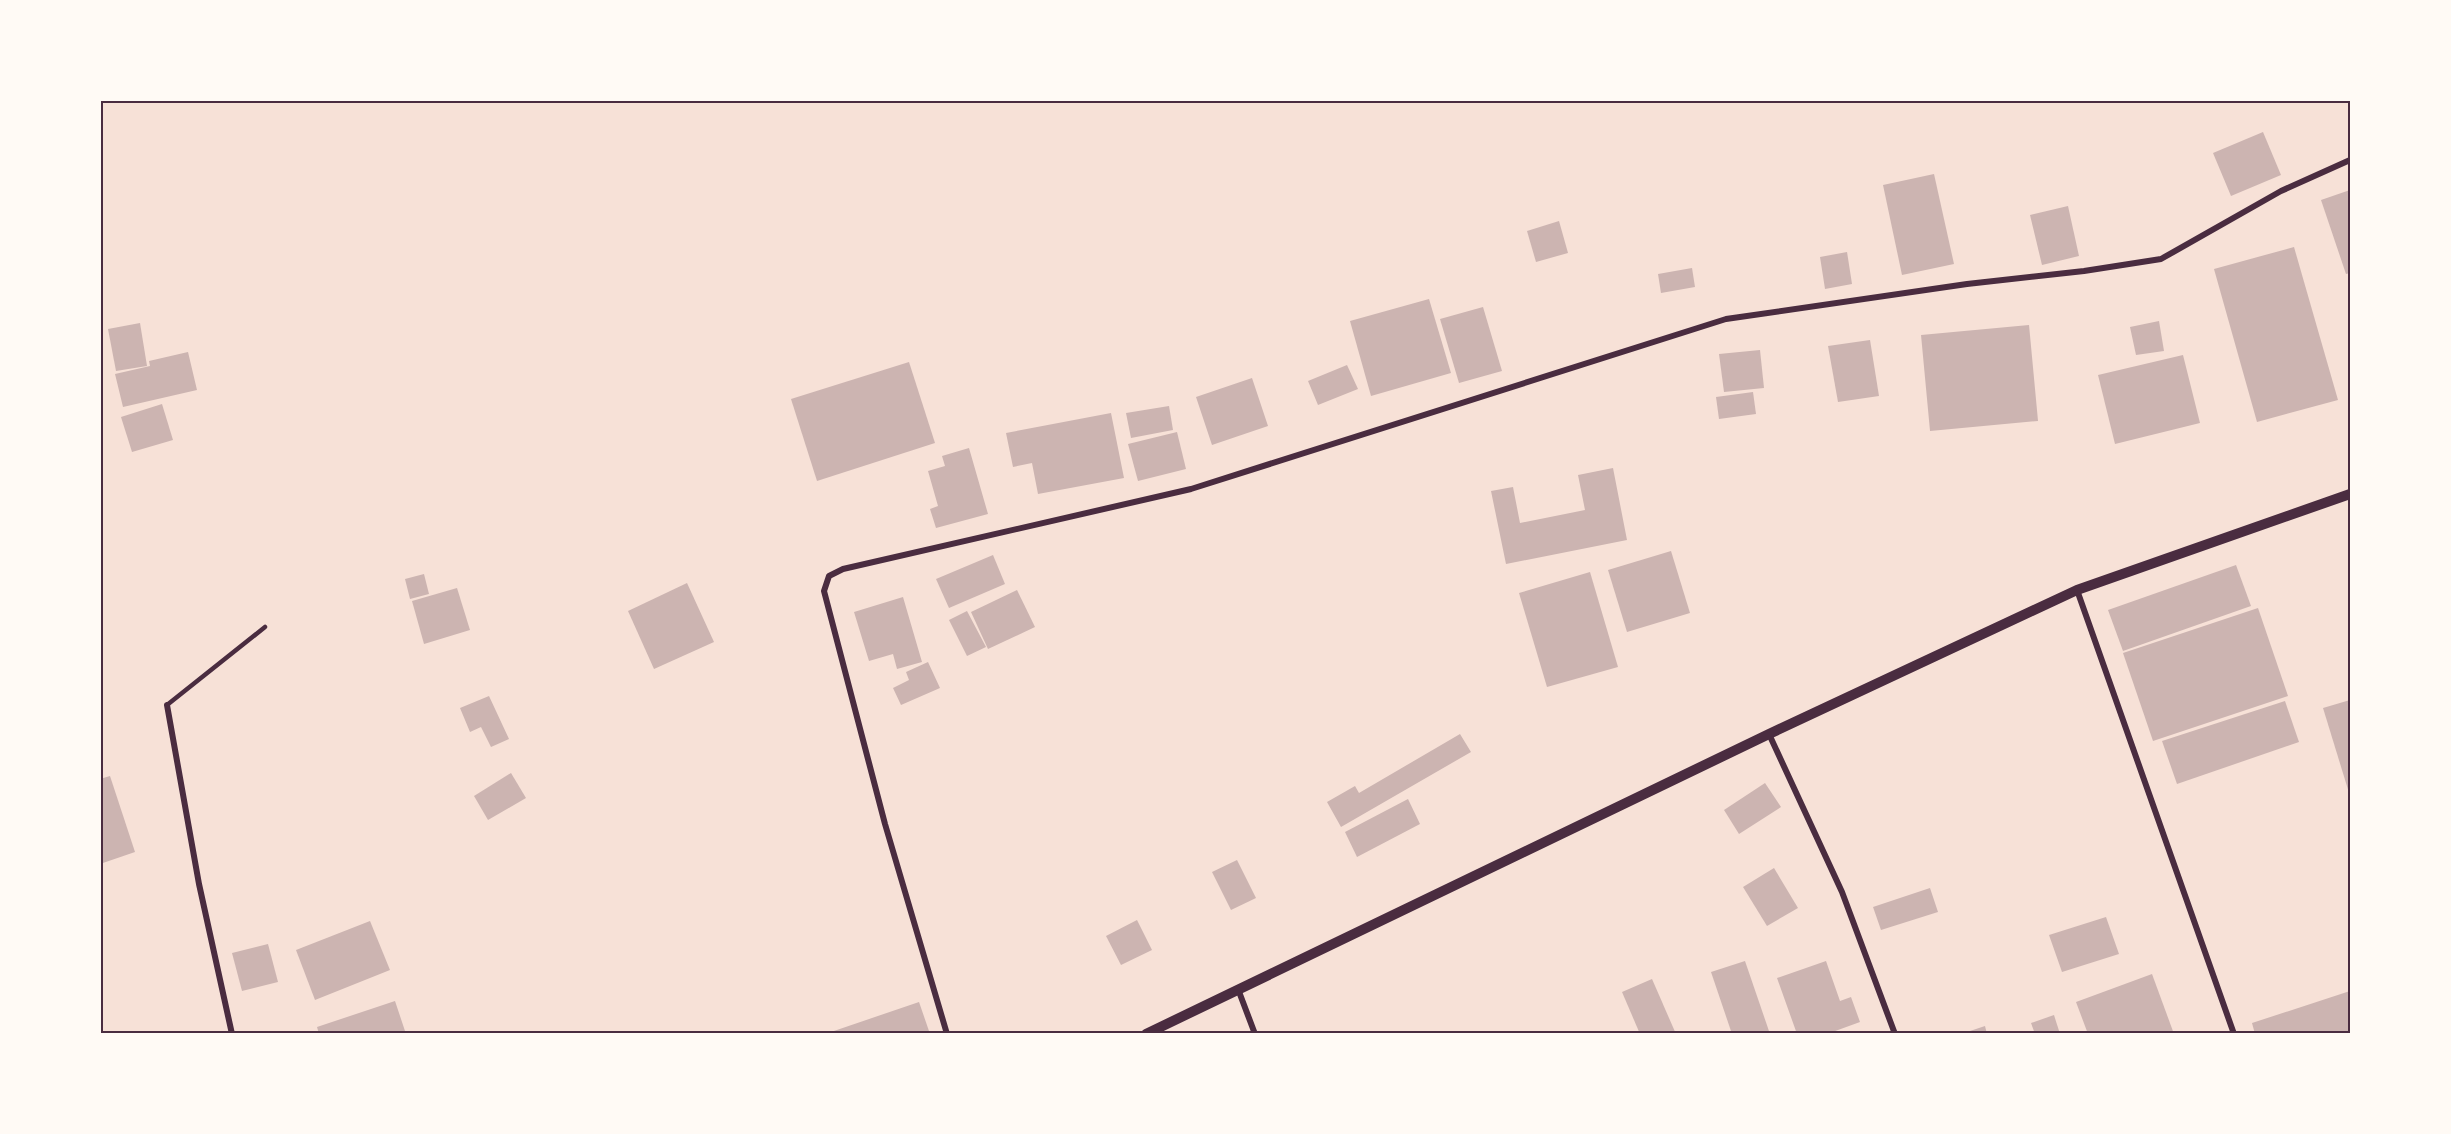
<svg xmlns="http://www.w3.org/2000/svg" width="2451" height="1134" viewBox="0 0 2451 1134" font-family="Jost,sans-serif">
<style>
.building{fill:#ccb4b1}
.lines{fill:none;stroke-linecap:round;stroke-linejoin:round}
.service{stroke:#4a2c40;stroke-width:4.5}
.minor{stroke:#4a2c40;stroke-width:6}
.tertiary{stroke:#4a2c40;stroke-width:10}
.neatline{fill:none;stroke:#4a2c40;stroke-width:2}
</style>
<rect width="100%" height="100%" fill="#f7e1d7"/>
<g class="building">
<polygon points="2263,132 2281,175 2231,196 2213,153"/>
<polygon points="1934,174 1954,264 1902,275 1883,185"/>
<polygon points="2350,190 2350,273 2346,274 2321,200"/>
<polygon points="2068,206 2079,256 2042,265 2030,215"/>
<polygon points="1559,221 1568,253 1536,262 1527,231"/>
<polygon points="2294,247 2338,400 2257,422 2214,269"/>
<polygon points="1847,252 1852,284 1825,289 1820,257"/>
<polygon points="1692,268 1695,287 1661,293 1658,274"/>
<polygon points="1429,299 1451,373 1371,396 1350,321"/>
<polygon points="1483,307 1502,371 1459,383 1440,319"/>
<polygon points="2159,321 2164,351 2136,355 2130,327"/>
<polygon points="140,323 147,366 116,371 108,329"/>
<polygon points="2029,325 2038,421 1930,431 1921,335"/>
<polygon points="1870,340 1879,396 1838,402 1828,346"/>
<polygon points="1760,350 1764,388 1724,392 1719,354"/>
<polygon points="188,352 197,390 123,407 115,374 150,366 149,361"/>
<polygon points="2183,355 2200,423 2115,444 2098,375"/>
<polygon points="909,362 935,443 817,481 791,399"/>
<polygon points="1347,365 1358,389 1318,405 1308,381"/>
<polygon points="1252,378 1268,426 1212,445 1196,397"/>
<polygon points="1753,392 1756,414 1719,419 1716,397"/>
<polygon points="162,404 173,440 132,452 121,417"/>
<polygon points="1169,406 1173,430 1131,438 1126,413"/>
<polygon points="1111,413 1124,478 1038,494 1032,463 1013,467 1006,433"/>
<polygon points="1177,432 1186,469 1138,481 1128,444"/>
<polygon points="969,448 988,514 936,528 930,509 938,506 928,471 945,466 942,456"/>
<polygon points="1613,468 1627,540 1506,564 1491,491 1513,487 1520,523 1585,510 1578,475"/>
<polygon points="1671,551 1690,613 1627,632 1608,570"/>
<polygon points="993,555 1005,584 949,608 936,579"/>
<polygon points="2236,565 2251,606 2123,651 2108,610"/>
<polygon points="1590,572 1618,667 1547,687 1519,593"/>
<polygon points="424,574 429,594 410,599 405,579"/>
<polygon points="687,583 714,642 654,669 628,611"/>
<polygon points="457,588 470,630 424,644 412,601"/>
<polygon points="1017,590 1035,627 988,649 971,612"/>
<polygon points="903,597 922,662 897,669 893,654 869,661 854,612"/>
<polygon points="2258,608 2288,696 2153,741 2123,653"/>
<polygon points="967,611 986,647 967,656 949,620"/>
<polygon points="928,662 940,688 901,705 893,688 909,680 906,672"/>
<polygon points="489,696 509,739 491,747 481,727 470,732 460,708"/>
<polygon points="2350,700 2350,796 2323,708"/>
<polygon points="2285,701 2299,742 2177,784 2162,741"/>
<polygon points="1460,734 1471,752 1341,827 1327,802 1355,786 1359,793"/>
<polygon points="511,773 526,798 488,820 474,796"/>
<polygon points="110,776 135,852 100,864 100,779"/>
<polygon points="1765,783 1781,807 1739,834 1724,810"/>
<polygon points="1408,799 1420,824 1357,857 1345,832"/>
<polygon points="1237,860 1256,898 1231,910 1212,872"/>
<polygon points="1774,868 1798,908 1767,926 1743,887"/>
<polygon points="1930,888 1938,912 1881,930 1873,907"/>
<polygon points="2106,917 2119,954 2062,972 2049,935"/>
<polygon points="1137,920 1152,950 1121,965 1106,936"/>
<polygon points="370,921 390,970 315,1000 296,950"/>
<polygon points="268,944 278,982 242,991 232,953"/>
<polygon points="1745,961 1770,1034 1732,1034 1711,972"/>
<polygon points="1826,961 1840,1001 1851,997 1860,1022 1827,1034 1797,1034 1777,978"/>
<polygon points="2152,974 2174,1034 2088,1034 2076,1002"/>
<polygon points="1652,979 1676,1034 1640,1034 1622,992"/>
<polygon points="2350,991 2350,1034 2255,1034 2252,1023"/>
<polygon points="395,1001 406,1034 319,1034 317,1027"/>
<polygon points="919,1002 930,1034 828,1034 828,1033"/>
<polygon points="2054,1015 2060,1034 2035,1034 2031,1023"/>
<polygon points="1985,1026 1987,1034 1964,1034 1964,1033"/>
</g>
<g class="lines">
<polyline class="service" points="167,705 265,627"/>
<g class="minor">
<polyline points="2077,590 2234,1034"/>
<polyline points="167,705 199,884 232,1034"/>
<polyline points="1769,734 1842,892 1895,1034"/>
<polyline points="1238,989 1255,1034"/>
<polyline points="947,1034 885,824 824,591 829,576 843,569 1191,489 1726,319 1967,284 2084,271 2161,259 2281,191 2350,160"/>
</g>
<polyline class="tertiary" points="1146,1034 1769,734 2077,590 2350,494"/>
</g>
<rect width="2451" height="1134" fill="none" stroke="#fffaf5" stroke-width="204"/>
<rect x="102" y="102" width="2247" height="930" class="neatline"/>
</svg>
